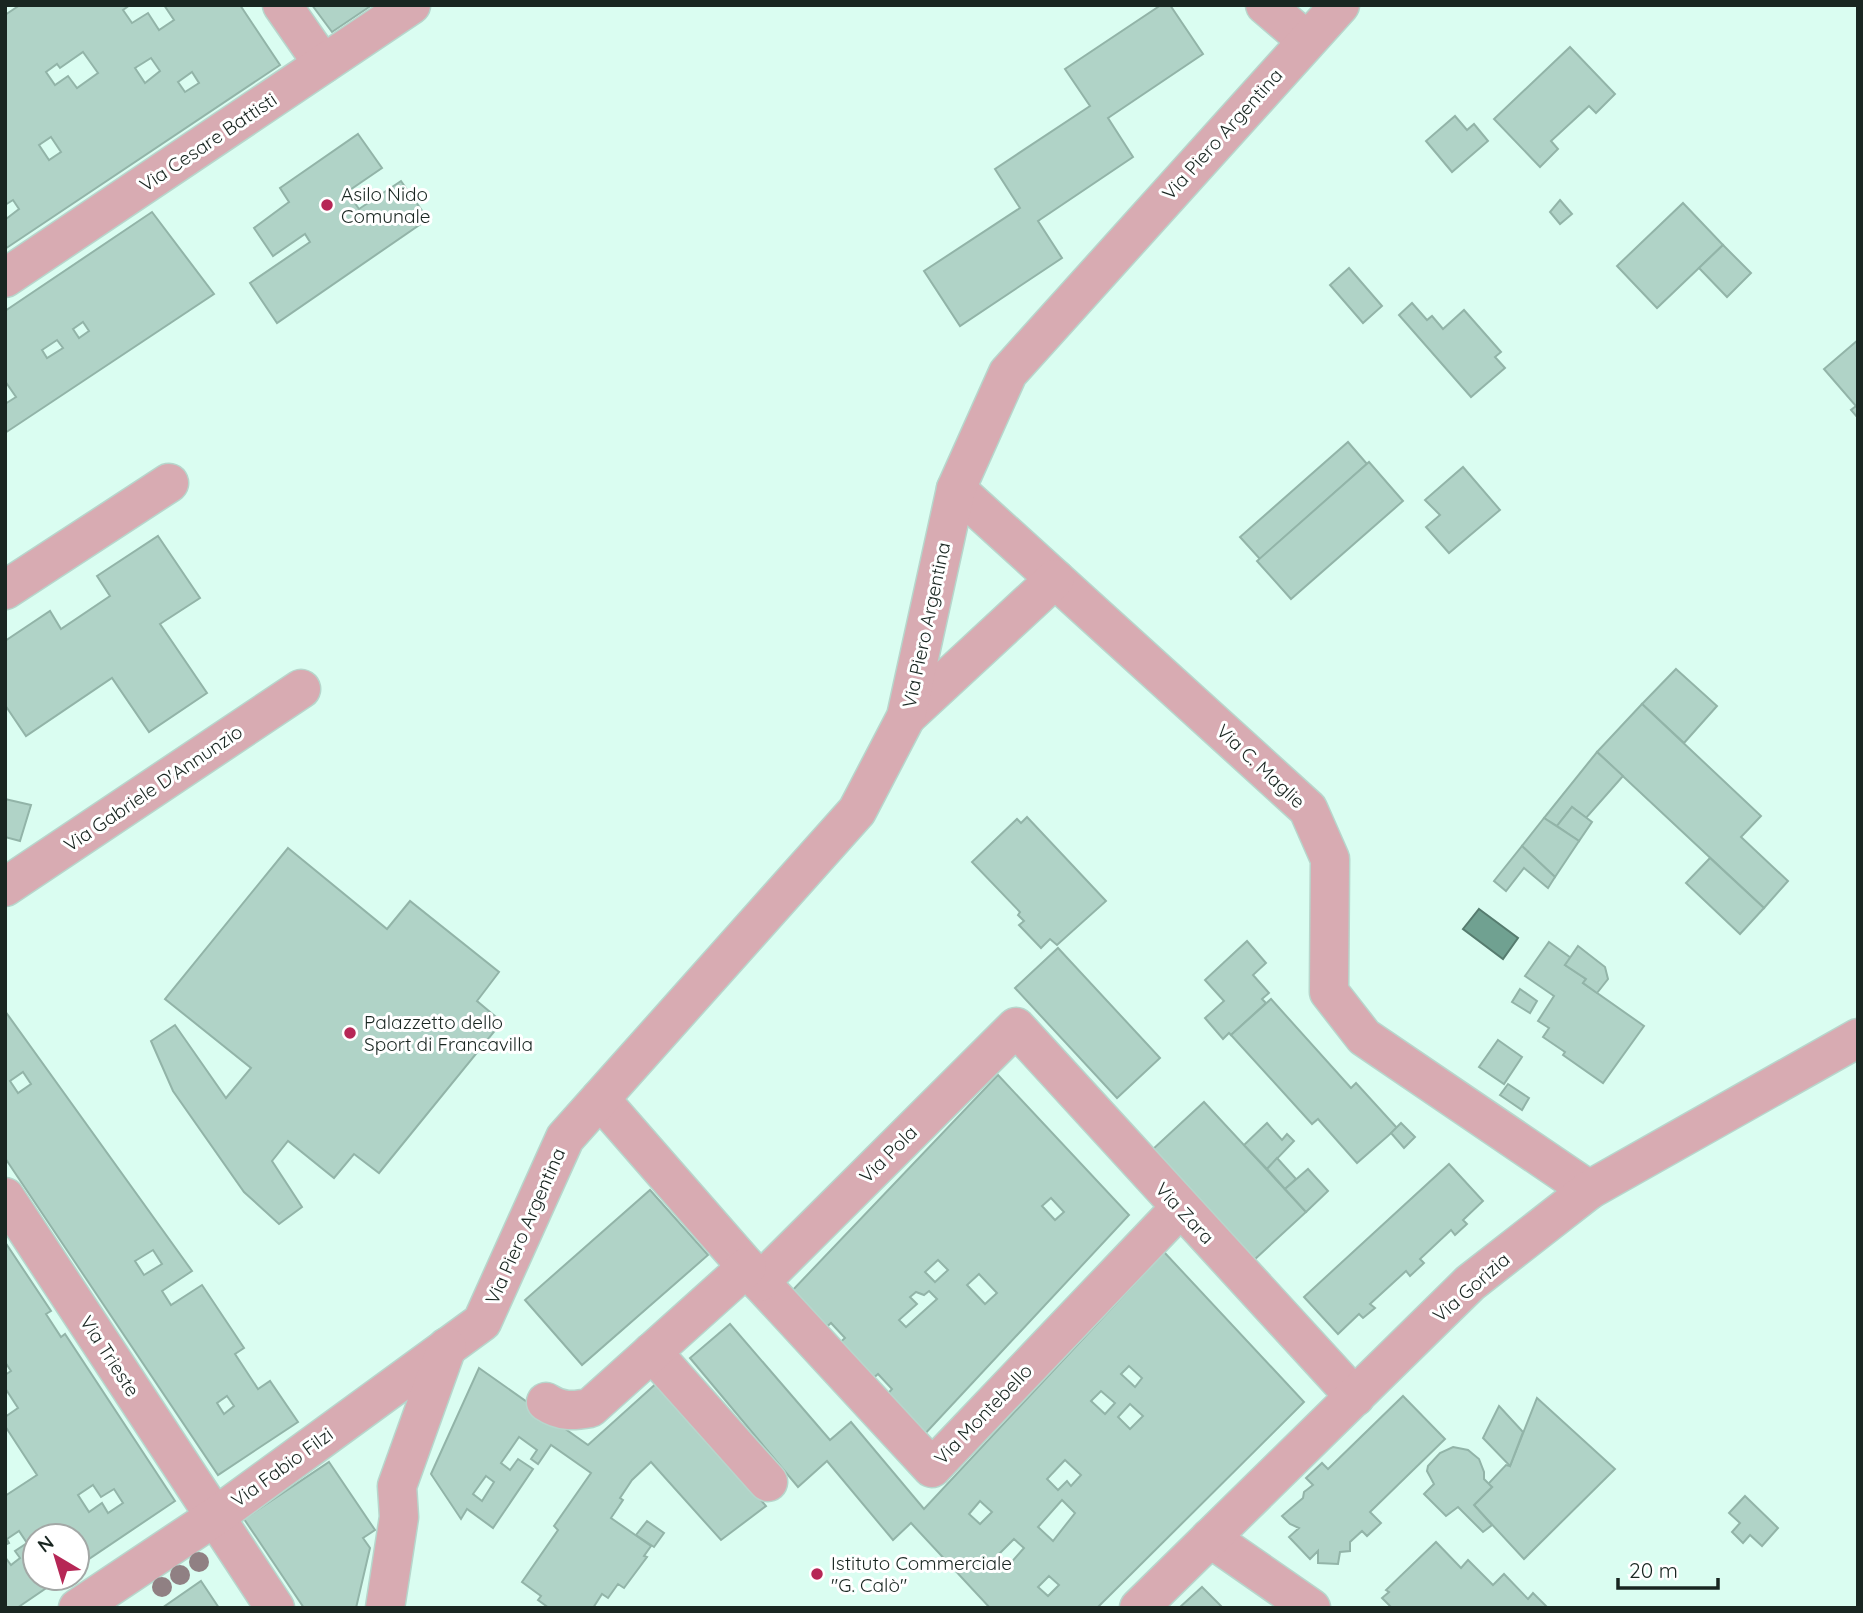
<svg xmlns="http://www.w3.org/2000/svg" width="1863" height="1613" viewBox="0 0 1863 1613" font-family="Quicksand,sans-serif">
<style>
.water{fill:#70a191;stroke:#567c6f;stroke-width:2}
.building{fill:#b0d3c7;stroke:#92b4a8;stroke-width:2;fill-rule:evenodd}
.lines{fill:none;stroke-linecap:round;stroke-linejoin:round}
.minor-casing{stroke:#b7d6cc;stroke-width:41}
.minor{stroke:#d8abb2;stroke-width:38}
.tree{fill:#908083}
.poi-dot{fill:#b62756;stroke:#fff;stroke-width:2.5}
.labels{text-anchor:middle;stroke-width:6;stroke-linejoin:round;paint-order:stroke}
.street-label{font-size:19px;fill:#192621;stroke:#fff}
.poi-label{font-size:19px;fill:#192621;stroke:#fff;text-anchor:start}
</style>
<rect width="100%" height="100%" fill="#dafdf1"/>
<polygon class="water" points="1479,909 1518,938 1503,959 1463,929"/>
<g class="building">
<path d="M 20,5 L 130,5 L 123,10 L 132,23 L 148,13 L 159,30 L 174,20 L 164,5 L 240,5 L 280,65 L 5,249 L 5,217 L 6,219 L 19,209 L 13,200 L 5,205 L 5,15 ZM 83,52 L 98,73 L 77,88 L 68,76 L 55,85 L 46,72 L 57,64 L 60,68 ZM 151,58 L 160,71 L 145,83 L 135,68 ZM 192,72 L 199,83 L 185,92 L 178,82 ZM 51,137 L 61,152 L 49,160 L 39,145 Z"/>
<polygon points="312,5 372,5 332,32"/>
<polygon points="1161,5 1170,5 1203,54 1108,118 1133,157 1038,221 1062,258 960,326 924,271 1020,208 995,169 1090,106 1065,69"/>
<polygon points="1570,47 1615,94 1596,113 1589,106 1551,141 1558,149 1540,167 1494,119"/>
<polygon points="1455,116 1467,130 1474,124 1488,141 1452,172 1426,141"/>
<polygon points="358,134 382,168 347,192 359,209 401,181 428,219 277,323 250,283 310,242 305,234 273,256 254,228 289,202 280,188"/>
<polygon points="1560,200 1572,214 1560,224 1550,212"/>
<polygon points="1683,203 1723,245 1657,308 1617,266"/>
<path d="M 152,212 L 214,294 L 5,433 L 5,404 L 16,397 L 5,381 L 5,311 ZM 83,322 L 89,331 L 79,338 L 73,329 ZM 57,340 L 63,348 L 47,358 L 42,350 Z"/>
<polygon points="1723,245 1751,273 1727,297 1699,268"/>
<polygon points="1349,268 1382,306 1363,323 1330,285"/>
<polygon points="1412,303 1427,320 1432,316 1443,329 1464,310 1501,352 1495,357 1505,368 1471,397 1399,315"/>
<polygon points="1858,340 1858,418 1851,410 1856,406 1824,369"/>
<polygon points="1348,442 1367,464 1260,559 1240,537"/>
<polygon points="1369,462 1403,501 1291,599 1257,561"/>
<polygon points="1463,467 1500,510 1449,553 1426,527 1440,515 1425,500"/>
<polygon points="158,536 200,598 160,624 207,693 149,732 112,678 26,736 5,705 5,641 50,611 61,629 110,596 97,576"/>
<polygon points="1676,669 1717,706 1684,743 1642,704"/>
<polygon points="1642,704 1761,816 1741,837 1788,881 1764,908 1597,752"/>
<polygon points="1597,752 1623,776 1586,818 1572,807 1557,826 1544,818"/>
<polygon points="5,799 31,805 20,841 5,837"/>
<polygon points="1572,807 1592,822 1579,841 1557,826"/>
<polygon points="1027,817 1106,901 1057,945 1050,939 1041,948 1019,925 1024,921 1018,915 1020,912 972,862 1017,819 1021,823"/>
<polygon points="1544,818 1579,841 1555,877 1522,846"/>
<polygon points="1522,846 1555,877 1548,888 1524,868 1506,891 1494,881"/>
<polygon points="288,848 387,929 410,901 499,972 477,1001 502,1022 379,1173 354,1154 334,1178 288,1141 272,1161 302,1207 279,1224 244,1192 173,1091 151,1041 175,1025 226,1098 251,1068 165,999"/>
<polygon points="1710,858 1764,908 1740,934 1686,883"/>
<polygon points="1247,941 1266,963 1253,975 1269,993 1262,999 1266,1003 1231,1035 1229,1033 1223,1039 1205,1018 1224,1001 1205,980"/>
<polygon points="1549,942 1571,958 1565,965 1586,979 1583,983 1644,1026 1603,1083 1563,1055 1565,1052 1543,1037 1549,1028 1538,1021 1554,996 1525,976"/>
<polygon points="1578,946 1605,967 1608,979 1597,993 1583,983 1586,979 1565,965"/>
<polygon points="1058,948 1160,1058 1117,1098 1015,988"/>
<polygon points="1520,989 1537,1001 1530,1013 1512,1002"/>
<polygon points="1271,999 1351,1088 1356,1083 1397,1128 1357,1163 1318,1119 1312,1124 1231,1035"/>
<path d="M 5,1011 L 192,1271 L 162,1291 L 171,1305 L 202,1285 L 244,1348 L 235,1354 L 258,1389 L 270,1381 L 298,1422 L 218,1475 L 5,1158 ZM 23,1072 L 31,1084 L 18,1093 L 10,1081 ZM 153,1250 L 162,1264 L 144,1275 L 135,1261 ZM 227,1396 L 234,1406 L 224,1414 L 217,1403 Z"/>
<polygon points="1498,1040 1522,1057 1504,1084 1479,1067"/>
<path d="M 998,1075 L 1129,1215 L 922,1437 L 885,1397 L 892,1389 L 878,1374 L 870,1381 L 837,1345 L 845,1338 L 831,1323 L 823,1330 L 789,1294 ZM 1051,1198 L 1064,1212 L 1055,1220 L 1042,1206 ZM 938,1260 L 948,1270 L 935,1282 L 925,1272 ZM 979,1274 L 997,1293 L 985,1304 L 967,1285 ZM 929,1291 L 937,1299 L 906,1327 L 899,1320 L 917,1304 L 910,1297 L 916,1292 L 924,1295 Z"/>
<polygon points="1508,1084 1529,1098 1522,1110 1500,1095"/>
<polygon points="1204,1102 1306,1212 1254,1260 1152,1150"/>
<polygon points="1267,1123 1282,1140 1287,1134 1294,1141 1267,1169 1244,1145"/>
<polygon points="1401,1123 1415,1137 1404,1148 1391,1133"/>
<polygon points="1277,1158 1296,1179 1285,1189 1267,1169"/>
<polygon points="1449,1164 1483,1201 1463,1220 1467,1224 1455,1235 1451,1230 1420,1259 1424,1263 1410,1276 1406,1271 1370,1304 1375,1308 1363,1318 1359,1314 1338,1334 1304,1297"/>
<polygon points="1308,1169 1328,1191 1306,1212 1285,1189"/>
<polygon points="650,1190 708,1255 582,1365 525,1300"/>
<path d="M 5,1242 L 51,1311 L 46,1314 L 61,1337 L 65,1334 L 175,1501 L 77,1567 L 77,1536 L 35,1536 L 35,1578 L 61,1578 L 17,1608 L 5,1608 L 5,1557 L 11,1565 L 20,1558 L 15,1551 L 27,1543 L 19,1531 L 7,1539 L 9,1543 L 5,1545 L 5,1496 L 37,1475 L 5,1426 L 5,1417 L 18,1408 L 5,1388 L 5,1375 L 11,1371 L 5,1362 ZM 93,1485 L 101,1497 L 114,1489 L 123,1503 L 108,1513 L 102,1503 L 89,1512 L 78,1495 Z"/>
<path d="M 1164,1252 L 1304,1402 L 1097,1608 L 990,1608 L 911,1523 L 893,1540 L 827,1461 L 798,1487 L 690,1358 L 730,1324 L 830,1440 L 851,1422 L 924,1509 ZM 1129,1366 L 1142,1378 L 1135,1387 L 1121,1374 ZM 1101,1391 L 1115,1403 L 1105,1414 L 1091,1401 ZM 1130,1404 L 1143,1416 L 1130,1429 L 1118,1417 ZM 1065,1460 L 1081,1475 L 1071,1486 L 1067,1481 L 1058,1490 L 1047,1479 ZM 1062,1500 L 1075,1513 L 1053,1541 L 1038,1527 ZM 980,1501 L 992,1512 L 980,1524 L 969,1514 ZM 1014,1539 L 1024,1548 L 1009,1565 L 998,1555 ZM 1049,1576 L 1059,1585 L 1048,1596 L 1038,1587 Z"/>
<path d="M 479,1368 L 588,1445 L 659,1381 L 766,1506 L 721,1540 L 651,1462 L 632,1480 L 620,1498 L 623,1500 L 611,1518 L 651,1546 L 644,1556 L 647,1557 L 624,1588 L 618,1584 L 608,1598 L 602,1594 L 593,1608 L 549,1608 L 538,1600 L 541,1596 L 522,1582 L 558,1530 L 554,1526 L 591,1473 L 551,1445 L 538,1464 L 531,1459 L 537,1450 L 519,1437 L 501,1463 L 510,1470 L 518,1459 L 533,1469 L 493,1528 L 467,1509 L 461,1519 L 431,1474 ZM 486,1476 L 494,1482 L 482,1501 L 473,1494 Z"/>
<polygon points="1403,1396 1445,1439 1370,1512 1381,1523 1367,1536 1362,1531 1350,1542 1350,1551 1340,1552 1338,1564 1318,1563 1318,1551 1310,1559 1289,1537 1299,1528 1290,1524 1282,1516 1303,1498 1304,1492 1313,1485 1306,1478 1322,1463 1328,1469"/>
<polygon points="1537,1398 1615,1469 1524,1559 1474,1505 1492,1487 1488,1484 1506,1465 1510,1466"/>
<polygon points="1499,1406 1523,1432 1510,1466 1483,1438"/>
<polygon points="1453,1447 1468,1450 1479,1459 1484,1472 1484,1479 1492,1487 1474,1505 1492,1525 1483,1532 1458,1507 1446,1516 1424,1494 1434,1484 1427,1471 1428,1466 1440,1453"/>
<polygon points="329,1462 375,1530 363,1538 370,1548 356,1608 304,1608 244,1519"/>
<polygon points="1745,1496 1778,1528 1762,1546 1750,1535 1743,1543 1732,1532 1740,1523 1729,1513"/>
<polygon points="647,1521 664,1533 654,1547 636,1535"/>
<polygon points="1436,1542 1461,1568 1468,1560 1493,1585 1504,1574 1528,1599 1533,1593 1546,1606 1544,1608 1392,1608 1382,1598 1389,1592 1386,1590"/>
<polygon points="201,1581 219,1608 162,1608"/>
<polygon points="1202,1587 1223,1608 1179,1608"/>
</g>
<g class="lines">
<g class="minor-casing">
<g id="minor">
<polyline points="282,5 323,64"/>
<polyline points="1265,5 1306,40"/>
<polyline points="5,278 411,5"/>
<polyline points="956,489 1308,809 1330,859 1329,992 1364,1037 1589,1190"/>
<polyline points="5,590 169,483"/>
<polyline points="906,717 1055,579"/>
<polyline points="5,887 301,689"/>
<polyline points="600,1099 760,1282 932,1468 1180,1208"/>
<polyline points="5,1197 275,1608"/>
<polyline points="760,1282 1016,1027 1355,1397"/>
<polyline points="652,1352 768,1482"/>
<path d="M 546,1402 C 561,1412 573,1411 590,1408 L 747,1267"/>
<polyline points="1210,1538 1311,1608"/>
<polyline points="78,1608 216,1516 482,1322 565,1138 857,811 906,717 956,489 1008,373 1340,5"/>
<polyline points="385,1608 399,1517 397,1486 447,1347"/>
<polyline points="1139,1608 1470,1283 1589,1190 1858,1038"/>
</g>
</g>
<use href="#minor" class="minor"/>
</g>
<g class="tree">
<circle cx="199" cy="1562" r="10"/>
<circle cx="180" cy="1575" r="10"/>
<circle cx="162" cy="1587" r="10"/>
</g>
<g class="poi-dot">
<circle cx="327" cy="205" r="7"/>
<circle cx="350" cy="1033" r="7"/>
<circle cx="817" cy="1574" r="7"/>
</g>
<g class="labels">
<g class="street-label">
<text transform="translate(1222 134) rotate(-48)" y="7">Via Piero Argentina</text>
<text transform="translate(208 142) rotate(-34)" y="7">Via Cesare Battisti</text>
<text transform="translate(926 625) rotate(-78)" y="7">Via Piero Argentina</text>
<text transform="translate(1261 766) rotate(43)" y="7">Via C. Maglie</text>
<text transform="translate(153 788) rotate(-34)" y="7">Via Gabriele D'Annunzio</text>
<text transform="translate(888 1154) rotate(-45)" y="7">Via Pola</text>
<text transform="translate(1185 1213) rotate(47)" y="7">Via Zara</text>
<text transform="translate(525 1226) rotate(-66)" y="7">Via Piero Argentina</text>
<text transform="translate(1471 1287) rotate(-41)" y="7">Via Gorizia</text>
<text transform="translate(110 1356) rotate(57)" y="7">Via Trieste</text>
<text transform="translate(983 1414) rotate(-46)" y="7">Via Montebello</text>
<text transform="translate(282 1467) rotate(-36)" y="7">Via Fabio Filzi</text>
</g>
<g class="poi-label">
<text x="341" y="201">Asilo Nido<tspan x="341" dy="22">Comunale</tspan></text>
<text x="364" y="1029">Palazzetto dello<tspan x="364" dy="22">Sport di Francavilla</tspan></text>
<text x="831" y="1570">Istituto Commerciale<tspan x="831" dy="22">"G. Calò"</tspan></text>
</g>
</g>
<rect width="1863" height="1613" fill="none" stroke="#192621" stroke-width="14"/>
<g transform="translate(56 1557) rotate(322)"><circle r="33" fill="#ffffff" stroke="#a3a8a6" stroke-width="2"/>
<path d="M0-5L12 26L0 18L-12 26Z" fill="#b62756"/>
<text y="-10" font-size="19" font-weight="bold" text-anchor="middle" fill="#192621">N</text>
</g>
<path d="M1618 1578v10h100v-10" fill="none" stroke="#192621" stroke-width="3.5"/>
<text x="1629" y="1578" font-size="21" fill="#192621" stroke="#ffffff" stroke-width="5" paint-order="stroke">20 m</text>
</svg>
